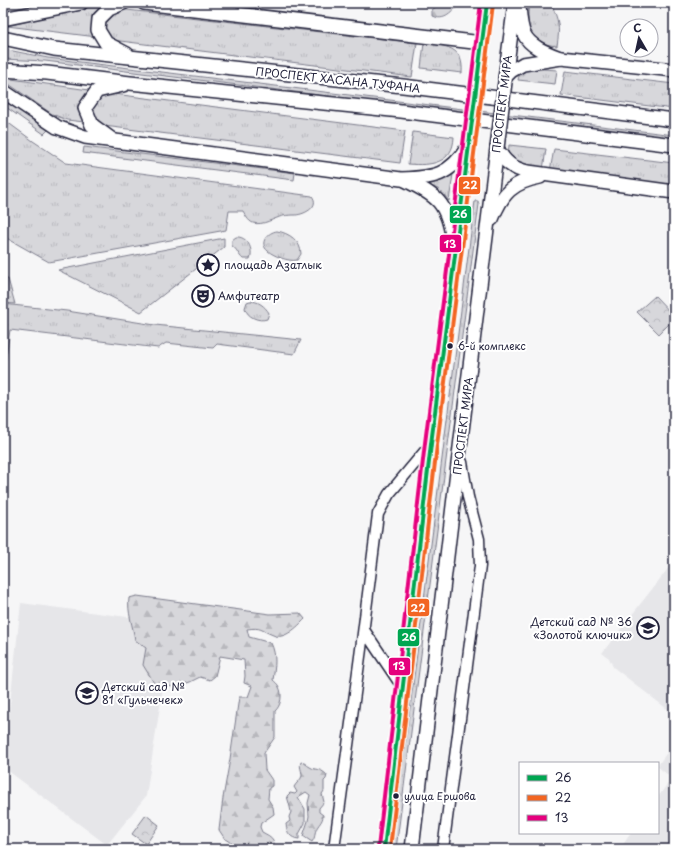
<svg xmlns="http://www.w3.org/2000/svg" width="677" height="852" viewBox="0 0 677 852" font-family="'Playpen Sans',sans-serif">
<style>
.built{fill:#e6e6e9}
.grass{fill:url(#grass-tufts);stroke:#7c7c8b}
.forest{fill:url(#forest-firs);stroke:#7c7c8b}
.park{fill:url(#park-crowns);stroke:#7c7c8b}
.garden{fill:url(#garden-dots);stroke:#7c7c8b}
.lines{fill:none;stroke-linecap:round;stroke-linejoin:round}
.minor-casing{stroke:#22223b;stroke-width:13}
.major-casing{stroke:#22223b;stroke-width:16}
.minor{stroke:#fff;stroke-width:10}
.major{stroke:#fff;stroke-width:13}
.major-bridge-casing{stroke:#22223b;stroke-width:16;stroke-linecap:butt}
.major-bridge{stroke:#fff;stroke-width:13}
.bus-1-casing{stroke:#fff;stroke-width:7}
.bus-2-casing{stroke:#fff;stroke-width:7}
.bus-3-casing{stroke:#fff;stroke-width:7}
.bus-1{stroke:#00a651;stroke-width:4}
.bus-2{stroke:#f26522;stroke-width:4}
.bus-3{stroke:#e5007d;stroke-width:4}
.bus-dot{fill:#22223b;stroke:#fff;stroke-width:1.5}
.labels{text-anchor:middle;stroke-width:4;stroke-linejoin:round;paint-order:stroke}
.bus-label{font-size:10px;fill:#22223b;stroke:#fff;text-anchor:start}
.street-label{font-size:11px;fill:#22223b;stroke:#fff}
.poi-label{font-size:11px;fill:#22223b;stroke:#fff;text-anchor:start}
.line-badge{stroke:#fff;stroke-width:1.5}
.badge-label{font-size:11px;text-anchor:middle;font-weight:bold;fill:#fff}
</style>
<defs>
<pattern id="grass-tufts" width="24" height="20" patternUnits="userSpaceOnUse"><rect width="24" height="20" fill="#d7d7db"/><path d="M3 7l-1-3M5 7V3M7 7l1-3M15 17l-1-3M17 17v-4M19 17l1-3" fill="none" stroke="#b8b8bd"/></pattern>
<pattern id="forest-firs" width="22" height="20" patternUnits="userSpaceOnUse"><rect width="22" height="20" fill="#d7d7db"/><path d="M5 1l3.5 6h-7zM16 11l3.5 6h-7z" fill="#b8b8bd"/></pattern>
<pattern id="park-crowns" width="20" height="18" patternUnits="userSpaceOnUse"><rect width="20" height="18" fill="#d7d7db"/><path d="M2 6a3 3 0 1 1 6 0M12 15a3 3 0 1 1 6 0" fill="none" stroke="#b8b8bd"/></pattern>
<pattern id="garden-dots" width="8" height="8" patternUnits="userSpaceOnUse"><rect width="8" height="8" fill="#d7d7db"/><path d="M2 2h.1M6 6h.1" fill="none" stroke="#b8b8bd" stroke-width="1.8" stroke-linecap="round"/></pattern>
</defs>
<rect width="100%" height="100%" fill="#f6f6f7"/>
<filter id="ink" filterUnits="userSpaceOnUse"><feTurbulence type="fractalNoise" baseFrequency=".025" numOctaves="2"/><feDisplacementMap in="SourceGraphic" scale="8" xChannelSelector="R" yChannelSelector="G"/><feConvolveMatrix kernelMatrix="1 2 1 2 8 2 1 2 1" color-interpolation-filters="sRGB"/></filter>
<g filter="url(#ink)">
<g class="built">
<polygon points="674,561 674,712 671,712 613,667 609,658 602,653"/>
<polygon points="21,603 173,623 146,796 107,845 3,767"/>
<polygon points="674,743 674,849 620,849 631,833 658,833 658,797 672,778 658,767 658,765"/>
</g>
<g class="grass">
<path d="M 529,3 L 551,3 C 559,22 560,26 557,46 C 528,43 526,29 529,3 Z"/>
<polygon points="84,8 100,8 97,12 97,37 7,26"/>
<polygon points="118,9 417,43 412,77 112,40 106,31 104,23"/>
<path d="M 424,43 C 445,46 464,46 462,73 L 421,68 Z"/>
<polygon points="3,49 48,58 674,135 674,139 45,61 3,59"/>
<path d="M 532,68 L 557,70 L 555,84 L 518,80 C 519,72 525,70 532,68 Z"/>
<polygon points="565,71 674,84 674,109 561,95"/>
<path d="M 4,78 L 89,90 C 79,101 76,109 84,122 L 67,120 L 52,114 L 3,80 Z"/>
<polygon points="106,93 405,131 400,163 104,126 93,118 91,110 96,99"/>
<polygon points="3,97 48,130 44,134 3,105"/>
<path d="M 3,119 L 33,141 L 66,163 L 312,196 C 320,206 306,214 296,215 C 292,215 288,215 283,216 C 274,218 263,226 253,223 C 248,221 246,216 243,211 L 229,211 L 226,230 L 49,262 L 3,236 Z"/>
<path d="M 413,132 L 454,137 C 453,164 430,166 408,164 Z"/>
<polygon points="509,145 546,149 543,170 520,167 508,156"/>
<polygon points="84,147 295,173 294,180 83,153"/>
<polygon points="554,149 674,163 674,187 550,171"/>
<polygon points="453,174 449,201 440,190 427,184 440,181"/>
<polygon points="475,201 478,201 479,204 396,849 392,849"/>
<path d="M 277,231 C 289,233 301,241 301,254 L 297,260 C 289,262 274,256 268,251 C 258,243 268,232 277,231 Z"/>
<path d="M 236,237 C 247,236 254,249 250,259 L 243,259 C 238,255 238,250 232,246 L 232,240 Z"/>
<polygon points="224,238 224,247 141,312 58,270"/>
<path d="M 250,301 C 258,301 265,306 269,313 L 267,319 C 259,322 247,317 245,308 L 247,302 Z"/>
<polygon points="3,304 67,311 155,325 301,340 294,354 217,344 213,348 166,343 158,348 10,330 3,377"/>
</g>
<g class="forest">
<path d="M 436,3 L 460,3 C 452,12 445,22 432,16 L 432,10 L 437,6 Z"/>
<path d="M 137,596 L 270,614 L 300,613 L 305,619 C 298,626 284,641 273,635 C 260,630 262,627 247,629 L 249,637 L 271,643 C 277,656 275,666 273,680 C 275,682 278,684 279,687 C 283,694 281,706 275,711 L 275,737 L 264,753 L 265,770 L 272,780 L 272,786 L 269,788 L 268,799 L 273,807 L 274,814 L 261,823 L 260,827 L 262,832 C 271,837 275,838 274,849 L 241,849 L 225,839 L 219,830 L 223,798 L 230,759 L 239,697 L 248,697 L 252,686 L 244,683 L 245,676 L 244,660 L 220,656 L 215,676 L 210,680 L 200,677 L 190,682 L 173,687 L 154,683 L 143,665 L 146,648 L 135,640 C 133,626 127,612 129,598 Z"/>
<path d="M 301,762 C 306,763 306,765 310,767 C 316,771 319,767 327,775 L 326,779 L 324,781 L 324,791 L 322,794 L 324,802 L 319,808 L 319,812 L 323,815 C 323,822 318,824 316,830 C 314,835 316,836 312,842 L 303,836 L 308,821 L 309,816 L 308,803 L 310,795 L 306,792 L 298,797 L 305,809 L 305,823 L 299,834 L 299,839 C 290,838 287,833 286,824 L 290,821 L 289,817 L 291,812 L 290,807 L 287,796 L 290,793 L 295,794 L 297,792 L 294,787 C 296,783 301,780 302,776 C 302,770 299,767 301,762 Z"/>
</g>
<g class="park">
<polygon points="655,296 674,316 674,319 659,334 637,312"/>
<polygon points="146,815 159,825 146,844 132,834"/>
</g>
<polygon class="garden" points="3,279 8,279 15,304 3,303"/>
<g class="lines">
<g class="minor-casing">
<g id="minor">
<polyline points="364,630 403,688"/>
<polyline points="334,849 361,649 378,514 389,494 431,444"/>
<polyline points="443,849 480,566 479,539 468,497 462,462"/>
</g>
</g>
<g class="major-casing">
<g id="major">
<polyline points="123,3 109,9 99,19 98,30 106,43 127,54"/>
<polyline points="144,3 482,43"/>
<path d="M 519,6 C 520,15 520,25 524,34 C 530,47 547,53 560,58"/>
<polyline points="3,19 81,3"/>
<polyline points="3,38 54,49 403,86 674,120"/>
<polyline points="3,70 47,73 130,83 401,111 674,145"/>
<polyline points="506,76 511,71 523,64 561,58 674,70"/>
<polyline points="478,79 487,3"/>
<polyline points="505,79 515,3"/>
<path d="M 3,91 L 57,127 L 85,137 L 401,179 C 434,178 449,176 468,147"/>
<polyline points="114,141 92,125 85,108 97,91 123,85"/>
<path d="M 497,148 C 504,162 513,169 528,172 L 674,192"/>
<path d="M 405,180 C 438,196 447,203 453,240"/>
<path d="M 492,219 C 502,193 513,182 540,177"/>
<polyline points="384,849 431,444 469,146"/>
<polyline points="412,849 461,439 497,148"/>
</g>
</g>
<use href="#minor" class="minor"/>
<use href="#major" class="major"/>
<g class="major-bridge-casing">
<g id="major-bridge">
<polyline points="469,146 478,79"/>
<polyline points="497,148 505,82"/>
</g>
</g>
<use href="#major-bridge" class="major-bridge"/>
<g class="bus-1-casing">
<polyline id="bus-1" points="384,849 431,444 487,3"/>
</g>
<g class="bus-2-casing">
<polyline id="bus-2" points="390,849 437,445 493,4"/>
</g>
<g class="bus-3-casing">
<polyline id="bus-3" points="378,848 425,443 481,3"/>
</g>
<use href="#bus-1" class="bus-1"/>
<use href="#bus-2" class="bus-2"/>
<use href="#bus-3" class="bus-3"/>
</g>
</g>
<defs>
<g id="sight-ring" transform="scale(1.15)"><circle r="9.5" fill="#fff" stroke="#22223b" stroke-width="1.5"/><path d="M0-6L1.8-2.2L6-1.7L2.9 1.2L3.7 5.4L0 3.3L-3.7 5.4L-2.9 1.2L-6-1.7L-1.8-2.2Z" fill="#22223b"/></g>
<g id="theatre-ring" transform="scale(1.15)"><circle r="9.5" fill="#fff" stroke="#22223b" stroke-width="1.5"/><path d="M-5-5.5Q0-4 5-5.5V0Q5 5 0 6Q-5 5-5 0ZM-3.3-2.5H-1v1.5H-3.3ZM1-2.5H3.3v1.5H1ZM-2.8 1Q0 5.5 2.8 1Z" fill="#22223b"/></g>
<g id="school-ring" transform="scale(1.15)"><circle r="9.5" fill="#fff" stroke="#22223b" stroke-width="1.5"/><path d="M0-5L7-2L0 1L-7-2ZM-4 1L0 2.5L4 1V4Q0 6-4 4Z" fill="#22223b"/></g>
</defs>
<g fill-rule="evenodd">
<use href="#sight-ring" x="208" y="265"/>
<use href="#theatre-ring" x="203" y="296"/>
<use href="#school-ring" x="648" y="628"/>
<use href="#school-ring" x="87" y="693"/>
</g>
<g class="bus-dot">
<circle cx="450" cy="346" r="3.5"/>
<circle cx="396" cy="796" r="3.5"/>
</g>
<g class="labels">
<g class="bus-label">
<text x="458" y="350">6-й комплекс</text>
<text x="404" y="800">улица Ершова</text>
</g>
<g class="street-label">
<text transform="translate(338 80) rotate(6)" y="4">ПРОСПЕКТ ХАСАНА ТУФАНА</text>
<text transform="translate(502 104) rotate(-83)" y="4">ПРОСПЕКТ МИРА</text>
<text transform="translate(463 426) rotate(-83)" y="4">ПРОСПЕКТ МИРА</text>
</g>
<g class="poi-label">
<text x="224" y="269">площадь Азатлык</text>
<text x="218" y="300">Амфитеатр</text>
<text x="632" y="626" text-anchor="end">Детский сад № 36<tspan x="632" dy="13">«Золотой ключик»</tspan></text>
<text x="102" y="691">Детский сад №<tspan x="102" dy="13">81 «Гульчечек»</tspan></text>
</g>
</g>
<g class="line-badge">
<rect x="458" y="176" width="23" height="19" rx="4" fill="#f26522"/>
<rect x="449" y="205" width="23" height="19" rx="4" fill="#00a651"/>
<rect x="439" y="234" width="23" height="19" rx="4" fill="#e5007d"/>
<rect x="407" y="598" width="23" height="19" rx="4" fill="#f26522"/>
<rect x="397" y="628" width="23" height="19" rx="4" fill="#00a651"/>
<rect x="388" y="657" width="23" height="19" rx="4" fill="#e5007d"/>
</g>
<g class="badge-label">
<text x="470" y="189">22</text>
<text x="460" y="218">26</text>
<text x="450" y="248">13</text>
<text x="418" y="612">22</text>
<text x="409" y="641">26</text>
<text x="399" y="670">13</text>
</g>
<rect width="677" height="852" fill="none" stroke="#fff" stroke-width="16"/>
<rect x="8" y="8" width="661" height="836" fill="none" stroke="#22223b" stroke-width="1.5" filter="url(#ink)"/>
<rect x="519" y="762" width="140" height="72" fill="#ffffff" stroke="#a7a7b1"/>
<rect x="527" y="775" width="20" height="6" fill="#00a651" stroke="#a7a7b1"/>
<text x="555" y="782" font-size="12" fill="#22223b">26</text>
<rect x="527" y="795" width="20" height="6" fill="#f26522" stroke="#a7a7b1"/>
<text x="555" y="802" font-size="12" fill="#22223b">22</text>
<rect x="527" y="815" width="20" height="6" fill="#e5007d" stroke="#a7a7b1"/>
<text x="555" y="822" font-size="12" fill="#22223b">13</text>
<g transform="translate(639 38) rotate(351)"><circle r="19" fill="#ffffff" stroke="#a7a7b1"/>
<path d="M0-3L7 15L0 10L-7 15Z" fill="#22223b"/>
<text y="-6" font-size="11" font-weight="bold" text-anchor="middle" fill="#22223b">С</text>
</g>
</svg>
